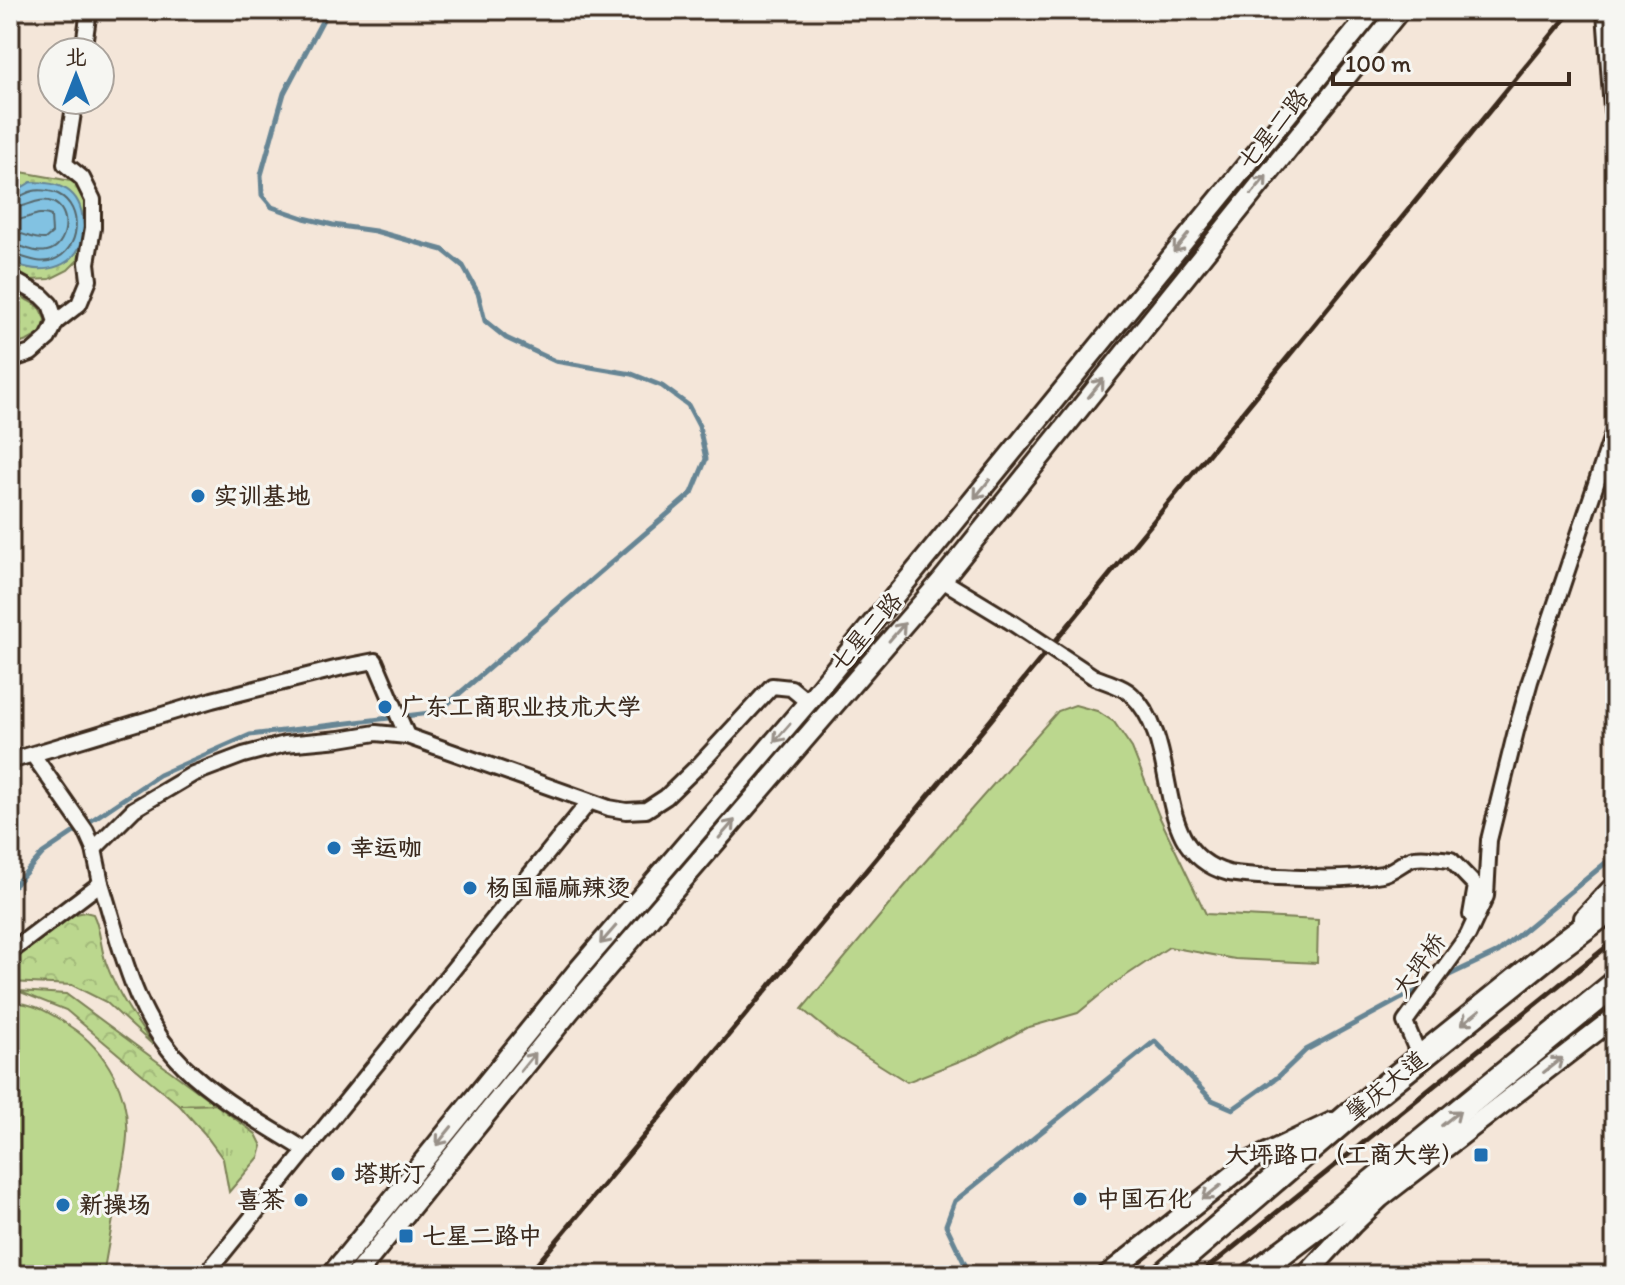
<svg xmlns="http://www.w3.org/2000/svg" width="1625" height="1285" viewBox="0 0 1625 1285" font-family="Itim,'LXGW WenKai TC',sans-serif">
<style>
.grass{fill:url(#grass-tufts);stroke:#7b8056;stroke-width:2}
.forest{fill:url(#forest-crowns);stroke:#7b8056;stroke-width:2}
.park{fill:url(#park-dots);stroke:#7b8056;stroke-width:2}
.pitch{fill:#bbd78e;stroke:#7b8056;stroke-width:2}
.water{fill:#82c2e2;stroke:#668594;stroke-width:2}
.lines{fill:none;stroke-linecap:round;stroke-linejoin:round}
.shore{stroke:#57676c;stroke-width:2}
.stream{stroke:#668594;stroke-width:5}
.street-casing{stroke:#3b2a1e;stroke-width:20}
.secondary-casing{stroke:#3b2a1e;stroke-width:24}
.highway-casing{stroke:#3b2a1e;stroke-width:30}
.street{stroke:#f6f6f2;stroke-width:14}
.secondary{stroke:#f6f6f2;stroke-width:18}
.highway{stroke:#f6f6f2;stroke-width:24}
.rail{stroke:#3b2a1e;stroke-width:5}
.street-bridge-casing{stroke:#3b2a1e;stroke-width:20;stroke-linecap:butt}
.street-bridge{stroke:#f6f6f2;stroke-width:14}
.oneway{stroke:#989088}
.poi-dot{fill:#1f6fb2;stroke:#f6f6f2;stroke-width:3}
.labels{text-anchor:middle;stroke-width:6;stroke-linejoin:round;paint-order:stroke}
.street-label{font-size:24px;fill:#3b2a1e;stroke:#f6f6f2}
.poi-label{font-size:24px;font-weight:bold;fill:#3b2a1e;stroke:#f6f6f2;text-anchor:start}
</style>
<defs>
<pattern id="grass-tufts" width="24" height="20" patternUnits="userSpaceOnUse" patternTransform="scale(2)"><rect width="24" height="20" fill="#bbd78e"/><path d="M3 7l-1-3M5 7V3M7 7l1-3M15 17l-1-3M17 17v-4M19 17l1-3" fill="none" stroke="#a2b97a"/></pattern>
<pattern id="forest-crowns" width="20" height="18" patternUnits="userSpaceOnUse" patternTransform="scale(2)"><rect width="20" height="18" fill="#bbd78e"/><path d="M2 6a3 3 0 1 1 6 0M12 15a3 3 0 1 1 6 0" fill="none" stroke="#a2b97a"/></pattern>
<pattern id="park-dots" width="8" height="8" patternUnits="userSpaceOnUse" patternTransform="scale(2)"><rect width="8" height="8" fill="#bbd78e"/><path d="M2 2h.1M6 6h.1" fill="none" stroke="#a2b97a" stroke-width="1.8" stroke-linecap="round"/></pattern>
</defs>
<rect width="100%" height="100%" fill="#f4e6d9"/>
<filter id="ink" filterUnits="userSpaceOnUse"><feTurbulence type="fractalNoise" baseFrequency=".0125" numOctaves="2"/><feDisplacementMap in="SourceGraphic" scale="16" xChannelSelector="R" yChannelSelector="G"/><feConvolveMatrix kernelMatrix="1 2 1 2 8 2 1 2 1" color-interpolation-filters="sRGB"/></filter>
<g filter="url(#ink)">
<polygon class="grass" points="215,1104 256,1134 262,1146 259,1157 229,1192 223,1159 204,1133 179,1105"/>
<g class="forest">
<path d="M 85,912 L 93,914 C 101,930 100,947 106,963 C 117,993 135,1019 153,1045 L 106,1002 L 72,985 L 10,982 L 10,962 L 72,915 Z"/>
<polygon points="18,991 66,994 215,1104 179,1105 66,1010"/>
</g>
<g class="park">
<polygon points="10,170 71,181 80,187 86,200 89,218 81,257 68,270 50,279 30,280 10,272"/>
<polygon points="10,290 39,307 45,319 43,332 27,341 10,347"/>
</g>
<g class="pitch">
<polygon points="1075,705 1097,711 1114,722 1132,748 1159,816 1206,914 1318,920 1317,963 1235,959 1169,947 1112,985 1078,1013 1026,1028 980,1053 907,1082 837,1038 802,1009 924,863 1058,711"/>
<path d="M 10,1002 C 35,1003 51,1013 71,1027 C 106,1050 130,1094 127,1136 C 126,1154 121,1173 118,1191 C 113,1219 108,1247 103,1275 L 10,1275 Z"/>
</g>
<path class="water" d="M 31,182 C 59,182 81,189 83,222 C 84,229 84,239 80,246 C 68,272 31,276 10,259 L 10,186 L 16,191 Z"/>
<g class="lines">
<g class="shore">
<path d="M 10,196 C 21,200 23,193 33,191 C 40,189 52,191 58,194 C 84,207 81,250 53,260 C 37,265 25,256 10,254"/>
<path d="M 10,207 C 25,210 37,196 52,202 C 73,210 68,247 47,251 C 33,254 23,245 10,244"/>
<path d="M 10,220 C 26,222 37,209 51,216 L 52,233 L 45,239 C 32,240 23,232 10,232"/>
</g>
<g class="stream">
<polyline points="10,890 43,853 159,775 250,735 438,712 692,493 706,459 699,426 688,405 662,386 632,374 555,361 506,338 485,321 478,293 463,266 443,250 375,231 333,225 304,218 272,207 262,195 261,175 284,93 328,10"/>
<polyline points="1441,979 1498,952 1615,855"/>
<polyline points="970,1275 946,1225 955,1201 1155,1041 1212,1100 1233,1109 1278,1077 1306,1050 1398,1000 1425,987"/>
</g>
<g class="street-casing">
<g id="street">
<polyline points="1605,12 1612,110 1615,120"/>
<polyline points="83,52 89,10"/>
<polyline points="10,278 42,296 50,304 56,322"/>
<polyline points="10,360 31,353 48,338 56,322 79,304 89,280 87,263 93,228 93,200 82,178 65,164 75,100"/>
<polyline points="942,580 1008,620"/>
<path d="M 1094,677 C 1106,682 1123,686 1132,695 C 1185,746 1147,851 1229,873 C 1238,875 1249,875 1259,876 C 1299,878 1342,881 1382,874 C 1393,872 1403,861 1414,858 C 1425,856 1440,859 1451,860 L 1476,886 L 1471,915"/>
<polyline points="10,761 212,700 339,668 375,661 407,736"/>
<polyline points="94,849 134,809 193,774 243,755 285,744 340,739 376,733 407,736 609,808 626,811 646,810 666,797 701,763 772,686 791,688 808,702"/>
<path d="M 101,883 C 121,946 134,1017 184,1066 C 217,1099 266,1125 305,1150"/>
<polyline points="10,952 101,883 94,849 86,831 33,755"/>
<polyline points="1420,1058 1405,1022 1468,935 1486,896 1489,840 1516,731 1530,681 1615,427"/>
<polyline points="205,1275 589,802"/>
</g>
</g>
<g class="secondary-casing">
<g id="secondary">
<polyline points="1584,918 1615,885"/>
<polyline points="331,1275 578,970 808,702 1373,10"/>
<polyline points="356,1275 570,1011 942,580 1400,10"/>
<polyline points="1107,1275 1252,1160 1332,1122"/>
<polyline points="1306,1275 1353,1224 1380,1198 1615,1017"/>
</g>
</g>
<g class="highway-casing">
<g id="highway">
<polyline points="1163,1275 1352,1113 1553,951 1615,905"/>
<polyline points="1253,1275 1326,1220 1615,984"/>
</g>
</g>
<use href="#street" class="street"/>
<use href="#secondary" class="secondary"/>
<use href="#highway" class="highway"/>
<g class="rail">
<polyline points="528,1275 940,782 1572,10"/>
<polyline points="1199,1275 1615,940"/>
</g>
<g class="street-bridge-casing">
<polyline id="street-bridge" points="1008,620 1094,677"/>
</g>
<use href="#street-bridge" class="street-bridge"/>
</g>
<defs><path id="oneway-shaft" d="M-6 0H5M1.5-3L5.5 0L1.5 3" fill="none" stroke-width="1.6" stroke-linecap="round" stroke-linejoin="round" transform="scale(2)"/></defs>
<g class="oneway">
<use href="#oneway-shaft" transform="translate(1259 185) rotate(-51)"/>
<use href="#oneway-shaft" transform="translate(1181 243) rotate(129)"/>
<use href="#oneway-shaft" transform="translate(1096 388) rotate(-51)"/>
<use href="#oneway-shaft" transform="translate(982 489) rotate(129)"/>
<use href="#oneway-shaft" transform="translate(897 632) rotate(-49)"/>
<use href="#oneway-shaft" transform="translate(782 733) rotate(131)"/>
<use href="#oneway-shaft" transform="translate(727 829) rotate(-49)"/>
<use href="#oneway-shaft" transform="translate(608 935) rotate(131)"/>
<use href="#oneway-shaft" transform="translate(1471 1017) rotate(141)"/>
<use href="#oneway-shaft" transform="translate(528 1062) rotate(-51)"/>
<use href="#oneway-shaft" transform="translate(1553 1065) rotate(-38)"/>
<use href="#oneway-shaft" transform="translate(1451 1118) rotate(-39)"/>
<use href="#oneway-shaft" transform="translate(444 1136) rotate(129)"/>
<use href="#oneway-shaft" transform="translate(1212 1192) rotate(142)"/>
</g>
</g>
<g class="poi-dot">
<circle cx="198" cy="496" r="8"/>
<circle cx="385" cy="707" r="8"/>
<circle cx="334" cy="848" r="8"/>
<circle cx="470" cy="888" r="8"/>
<rect x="1473" y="1147" width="16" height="16" rx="4"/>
<circle cx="338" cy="1174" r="8"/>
<circle cx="1080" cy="1199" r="8"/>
<circle cx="301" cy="1200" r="8"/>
<circle cx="63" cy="1205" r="8"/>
<rect x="398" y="1228" width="16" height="16" rx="4"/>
</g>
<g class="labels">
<g class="street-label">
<text transform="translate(1273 129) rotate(-51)" y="8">七星二路</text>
<text transform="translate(866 632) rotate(-49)" y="8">七星二路</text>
<text transform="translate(1419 965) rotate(-54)" y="8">大坪桥</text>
<text transform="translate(1386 1086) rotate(-39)" y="8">肇庆大道</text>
</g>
<g class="poi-label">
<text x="214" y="504">实训基地</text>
<text x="401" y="715">广东工商职业技术大学</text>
<text x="350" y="856">幸运咖</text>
<text x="486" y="896">杨国福麻辣烫</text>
<text x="1465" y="1163" text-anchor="end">大坪路口（工商大学）</text>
<text x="354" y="1182">塔斯汀</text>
<text x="1096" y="1207">中国石化</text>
<text x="285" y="1208" text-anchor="end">喜茶</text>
<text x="79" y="1213">新操场</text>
<text x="422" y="1244">七星二路中</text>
</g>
</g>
<rect width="1625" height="1285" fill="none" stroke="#f6f6f2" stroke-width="40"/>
<rect x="20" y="20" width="1585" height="1245" fill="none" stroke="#3b2a1e" stroke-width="3" filter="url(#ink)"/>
<g transform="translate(76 76)"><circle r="38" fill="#f6f6f2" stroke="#aba49d" stroke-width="2"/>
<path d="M0-6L14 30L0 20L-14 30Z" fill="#1f6fb2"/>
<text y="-12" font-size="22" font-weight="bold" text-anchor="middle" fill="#3b2a1e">北</text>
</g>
<path d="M1333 72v12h236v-12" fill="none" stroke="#3b2a1e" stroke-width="4"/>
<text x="1345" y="72" font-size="24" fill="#3b2a1e" stroke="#f6f6f2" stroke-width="6" paint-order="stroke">100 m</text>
</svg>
